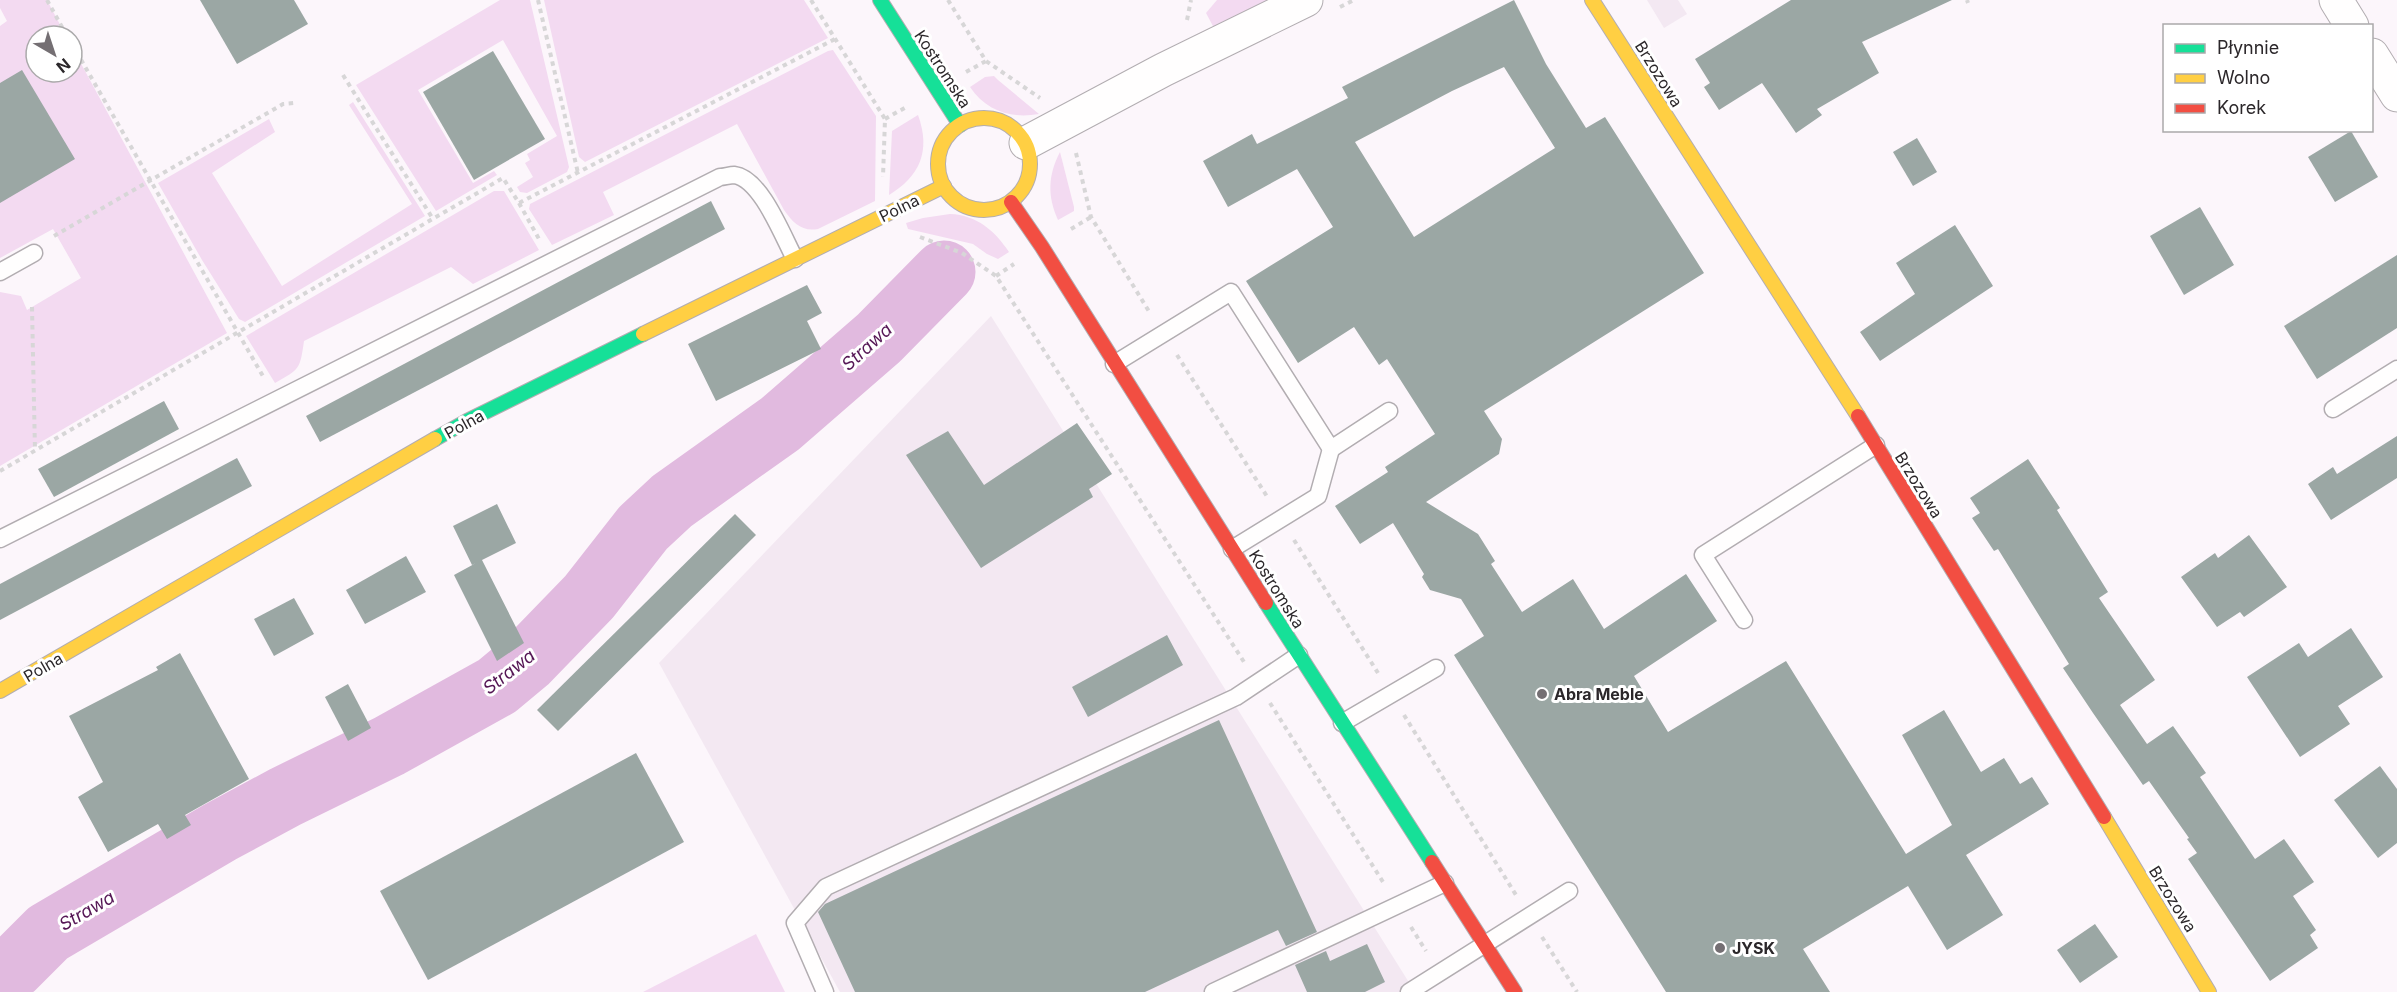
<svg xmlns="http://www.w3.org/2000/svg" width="2397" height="992" viewBox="0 0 2397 992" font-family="Inter,sans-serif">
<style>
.built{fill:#f3e8f2}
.green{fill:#f3daf1}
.water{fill:#e1badf}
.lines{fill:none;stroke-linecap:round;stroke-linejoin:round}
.river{stroke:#e1badf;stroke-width:63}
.building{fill:#9ba7a4;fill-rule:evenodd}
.lane-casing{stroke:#b2adb1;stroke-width:19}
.street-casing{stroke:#b2adb1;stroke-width:35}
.fast-casing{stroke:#b2adb1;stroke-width:16}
.slow-casing{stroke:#b2adb1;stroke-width:16}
.jam-casing{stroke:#b2adb1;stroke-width:16}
.path{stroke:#d7d6d7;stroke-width:4;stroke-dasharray:4.5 4.5;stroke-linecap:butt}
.lane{stroke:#fffefe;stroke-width:16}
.street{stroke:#fffefe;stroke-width:33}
.fast{stroke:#16e098;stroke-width:14}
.slow{stroke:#ffcf43;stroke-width:14}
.jam{stroke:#f24e42;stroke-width:14}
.poi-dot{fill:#746f73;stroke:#fff;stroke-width:2}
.labels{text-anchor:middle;stroke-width:6;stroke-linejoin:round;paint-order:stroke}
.street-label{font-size:16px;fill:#2b272a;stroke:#fff}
.poi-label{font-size:16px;font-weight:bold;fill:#2b272a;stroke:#fff;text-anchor:start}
.water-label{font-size:18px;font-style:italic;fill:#551655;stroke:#fff}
</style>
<rect width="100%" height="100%" fill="#fcf6fb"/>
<g class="built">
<polygon points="1647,0 1678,0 1687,14 1664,28"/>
<polygon points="991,316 1415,992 840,992 659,663"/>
</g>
<g class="green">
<polygon points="0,0 47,0 66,36 36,36 36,72 72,72 72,47 227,333 0,466 0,292 21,296 27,310 81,278 53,229 0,258 0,26 7,21 0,8"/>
<polygon points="500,0 530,0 569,167 567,172 527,193 520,192 517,187 533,177 525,163 530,160 527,154 557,136 503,40 418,90 473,183 494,171 497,175 436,211 356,85"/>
<polygon points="544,0 804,0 828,38 585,162 579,157"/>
<polygon points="1217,0 1270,0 1214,28 1206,13"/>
<path d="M 833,50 L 876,116 L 875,201 L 818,229 C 802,232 793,223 784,210 L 737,124 L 603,192 L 614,215 L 552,245 L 529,209 L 530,204 L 828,51 Z"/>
<path d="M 994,76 L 998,80 L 1039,114 C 1011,119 986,111 970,87 L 985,77 Z"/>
<polygon points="353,102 425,216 245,322 239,319 202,260 158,183 269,119 275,132 212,173 282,286 412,204 349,105"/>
<path d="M 918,115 C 931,151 920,176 889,195 L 892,131 Z"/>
<path d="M 1060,152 L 1074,207 L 1074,211 L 1058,220 C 1047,196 1048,175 1060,152 Z"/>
<path d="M 494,191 L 504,191 L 539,250 L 473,284 L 451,267 L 304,341 C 300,369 300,369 275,383 L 246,336 Z"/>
<path d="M 950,214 C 977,215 995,231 1009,252 L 998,259 L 987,254 L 973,244 L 908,229 L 906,223 L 923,218 Z"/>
<polygon points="756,934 785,992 643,992"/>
</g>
<polygon class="water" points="942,266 953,275 896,331 876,316 891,314"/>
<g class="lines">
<polyline class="river" points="0,973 14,967 48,933 220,832 285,797 389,746 497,686 527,661 589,597 643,528 672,501 780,424 879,338 944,272"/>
</g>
<g class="building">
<polygon points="200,0 294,0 308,24 237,64"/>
<path d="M 1514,0 L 1546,64 L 1586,128 L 1605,117 L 1704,273 L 1484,411 L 1502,439 L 1499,454 L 1426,502 L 1478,534 L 1495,561 L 1491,564 L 1522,612 L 1573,579 L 1604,629 L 1686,574 L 1717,621 L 1634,676 L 1668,732 L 1786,661 L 1906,854 L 1952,825 L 1902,735 L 1944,710 L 1981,772 L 2004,758 L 2020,784 L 2032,777 L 2049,804 L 1966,855 L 2003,915 L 1947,950 L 1908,886 L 1803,949 L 1830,992 L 1666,992 L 1454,655 L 1484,636 L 1461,599 L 1430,590 L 1422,577 L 1424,574 L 1393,523 L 1360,544 L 1335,506 L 1388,472 L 1385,467 L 1435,434 L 1387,359 L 1379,365 L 1354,327 L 1298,363 L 1246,281 L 1333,227 L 1297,169 L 1228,207 L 1203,161 L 1252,134 L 1257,144 L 1348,98 L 1342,87 ZM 1504,67 L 1555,148 L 1414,237 L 1355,142 L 1452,91 Z"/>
<polygon points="1791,0 1952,0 1862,42 1879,73 1817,109 1822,115 1796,133 1762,83 1719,110 1704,87 1710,83 1695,59"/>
<polygon points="493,51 545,139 474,180 423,92"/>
<polygon points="22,70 75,159 0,203 0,83"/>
<polygon points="2351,131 2378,177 2335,202 2308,157"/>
<polygon points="1917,138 1937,172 1913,186 1893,152"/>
<polygon points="711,201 725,229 320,442 306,416"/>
<polygon points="2200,207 2234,265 2184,295 2150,236"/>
<polygon points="1955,225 1993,286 1880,361 1860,332 1915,294 1896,263"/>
<polygon points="2397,255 2397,328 2317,379 2284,326"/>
<polygon points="807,285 822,313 807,321 821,349 716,401 688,344"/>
<polygon points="164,401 179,429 54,497 38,469"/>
<polygon points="1077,423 1112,474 1089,489 1093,497 981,568 906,455 948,431 984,485"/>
<polygon points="2397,436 2397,478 2331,520 2308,484 2333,467 2337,474"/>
<polygon points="237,458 252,486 0,620 0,584"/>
<polygon points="2028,459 2060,508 2057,510 2108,592 2099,598 2155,680 2120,705 2147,744 2173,726 2206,773 2200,777 2255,859 2284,839 2314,882 2293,896 2316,930 2310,935 2318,948 2270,981 2188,859 2197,853 2187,839 2189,838 2149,781 2143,785 2093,713 2063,668 2069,664 1998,549 1994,551 1972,518 1980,513 1970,498"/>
<polygon points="497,504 516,543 482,560 524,643 497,661 454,575 476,563 472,565 453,526"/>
<polygon points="735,514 756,535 558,731 537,710"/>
<polygon points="2249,535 2287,587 2244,617 2240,612 2217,627 2181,577 2215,553 2218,558"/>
<polygon points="406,556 426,592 365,624 346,590"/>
<polygon points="294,598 314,634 274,656 254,619"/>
<polygon points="2351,628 2383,677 2338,706 2350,724 2300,757 2247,677 2299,643 2308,657"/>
<polygon points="1167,635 1183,665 1088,717 1072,687"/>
<polygon points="180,653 249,779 185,815 191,825 167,839 158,824 108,852 78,797 103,782 69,716 158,670 156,667"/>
<polygon points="348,684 371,728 348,741 325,697"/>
<polygon points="1219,720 1317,932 1286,946 1278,930 1145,992 855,992 818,912 825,904"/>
<polygon points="636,753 684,842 428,980 380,891"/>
<polygon points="2380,766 2397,789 2397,843 2378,858 2334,800"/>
<polygon points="2095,924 2118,957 2080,983 2057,950"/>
<polygon points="1367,944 1385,982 1365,992 1307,992 1295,965 1326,951 1330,961"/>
</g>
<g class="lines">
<g class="lane-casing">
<g id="lane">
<polyline points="0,272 34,253"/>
<polyline points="1114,364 1231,292 1331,449 1389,411"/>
<polyline points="2333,409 2397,369"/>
<path d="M 0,539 L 720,177 C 724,177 730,175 734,175 C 761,178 783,237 795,259"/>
<polyline points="1232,549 1318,496 1331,449"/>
<polyline points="1744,620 1703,555 1876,445"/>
<polyline points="1342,723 1436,668"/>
<polyline points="825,992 795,923 826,887 1236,697 1299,655"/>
<polyline points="1213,992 1445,883"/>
<polyline points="1409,992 1569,891"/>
</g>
</g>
<g class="street-casing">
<g id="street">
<polyline points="2336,0 2352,26"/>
<polyline points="2372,55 2397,95"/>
<polyline points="1026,143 1163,70 1306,0"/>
</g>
</g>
<g class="fast-casing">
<g id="fast">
<polyline points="880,0 960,125"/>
<polyline points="435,439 467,421 643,334"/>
<polyline points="1266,603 1432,862"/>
</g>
</g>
<g class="slow-casing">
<g id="slow">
<polyline points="1592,0 1858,416"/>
<circle cx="984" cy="164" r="46"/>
<polyline points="643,334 944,186"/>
<polyline points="0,691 435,439"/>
<polyline points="2104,817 2209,992"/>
</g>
</g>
<g class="jam-casing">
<g id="jam">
<polyline points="1011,202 1042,247 1266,603"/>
<polyline points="1858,416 2104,817"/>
<polyline points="1432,862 1515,992"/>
</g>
</g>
<g class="path">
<polyline points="47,0 67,36"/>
<polyline points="538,0 578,173"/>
<polyline points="811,0 885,119 883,177"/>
<polyline points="948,0 986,61 1040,98"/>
<polyline points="1967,0 1968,3"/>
<polyline points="1340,7 1354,0"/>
<polyline points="1187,20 1191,0"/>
<polyline points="72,44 264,378"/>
<polyline points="966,72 986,61"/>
<polyline points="343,75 433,219"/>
<polyline points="885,119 908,106"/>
<polyline points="1076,153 1091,217 1150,313"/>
<polyline points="519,203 539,239"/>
<polyline points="1071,229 1091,217"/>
<polyline points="54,236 283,104 294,103"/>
<polyline points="920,237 962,253 996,276 1244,662"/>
<polyline points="996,276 1014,264"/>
<polyline points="32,307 35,451"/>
<polyline points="1177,355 1268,498"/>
<polyline points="0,471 503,178 519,203 835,39"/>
<polyline points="1294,540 1378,673"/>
<polyline points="1270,703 1383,882"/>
<polyline points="1404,715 1516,895"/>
<polyline points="1411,927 1426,951"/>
<polyline points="1542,937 1577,992"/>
</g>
<use href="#lane" class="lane"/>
<use href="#street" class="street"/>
<use href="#fast" class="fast"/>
<use href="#slow" class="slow"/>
<use href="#jam" class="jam"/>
</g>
<g class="poi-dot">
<circle cx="1542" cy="694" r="6"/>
<circle cx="1720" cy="948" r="6"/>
</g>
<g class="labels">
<g class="street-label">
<text transform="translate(943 69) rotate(57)" y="6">Kostromska</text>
<text transform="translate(1659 74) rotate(58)" y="6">Brzozowa</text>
<text transform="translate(899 208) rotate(-26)" y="6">Polna</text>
<text transform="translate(464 424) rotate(-29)" y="6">Polna</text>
<text transform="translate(1919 485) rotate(58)" y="6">Brzozowa</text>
<text transform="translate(1277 589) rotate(58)" y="6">Kostromska</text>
<text transform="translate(43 667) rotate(-30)" y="6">Polna</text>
<text transform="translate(2173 899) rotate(58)" y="6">Brzozowa</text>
</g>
<g class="poi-label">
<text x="1554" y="700">Abra Meble</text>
<text x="1732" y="954">JYSK</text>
</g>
<g class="water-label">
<text transform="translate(867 347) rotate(-42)" y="6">Strawa</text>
<text transform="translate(509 672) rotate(-38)" y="6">Strawa</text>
<text transform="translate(87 911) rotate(-30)" y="6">Strawa</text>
</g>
</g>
<rect x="2163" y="24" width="210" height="108" fill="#ffffff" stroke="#aaa9aa" stroke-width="1.5"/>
<rect x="2175" y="44" width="30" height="9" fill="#16e098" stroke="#aaa9aa" stroke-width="1.5"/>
<text x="2217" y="54" font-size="18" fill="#2b272a">Płynnie</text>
<rect x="2175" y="74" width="30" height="9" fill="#ffcf43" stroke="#aaa9aa" stroke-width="1.5"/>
<text x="2217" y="84" font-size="18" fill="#2b272a">Wolno</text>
<rect x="2175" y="104" width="30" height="9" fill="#f24e42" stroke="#aaa9aa" stroke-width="1.5"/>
<text x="2217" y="114" font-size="18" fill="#2b272a">Korek</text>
<g transform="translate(54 54) rotate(141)"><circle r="28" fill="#ffffff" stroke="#aaa9aa" stroke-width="1.5"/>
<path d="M0-4.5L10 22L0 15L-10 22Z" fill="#746f73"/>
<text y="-9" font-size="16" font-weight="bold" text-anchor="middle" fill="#2b272a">N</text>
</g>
</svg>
